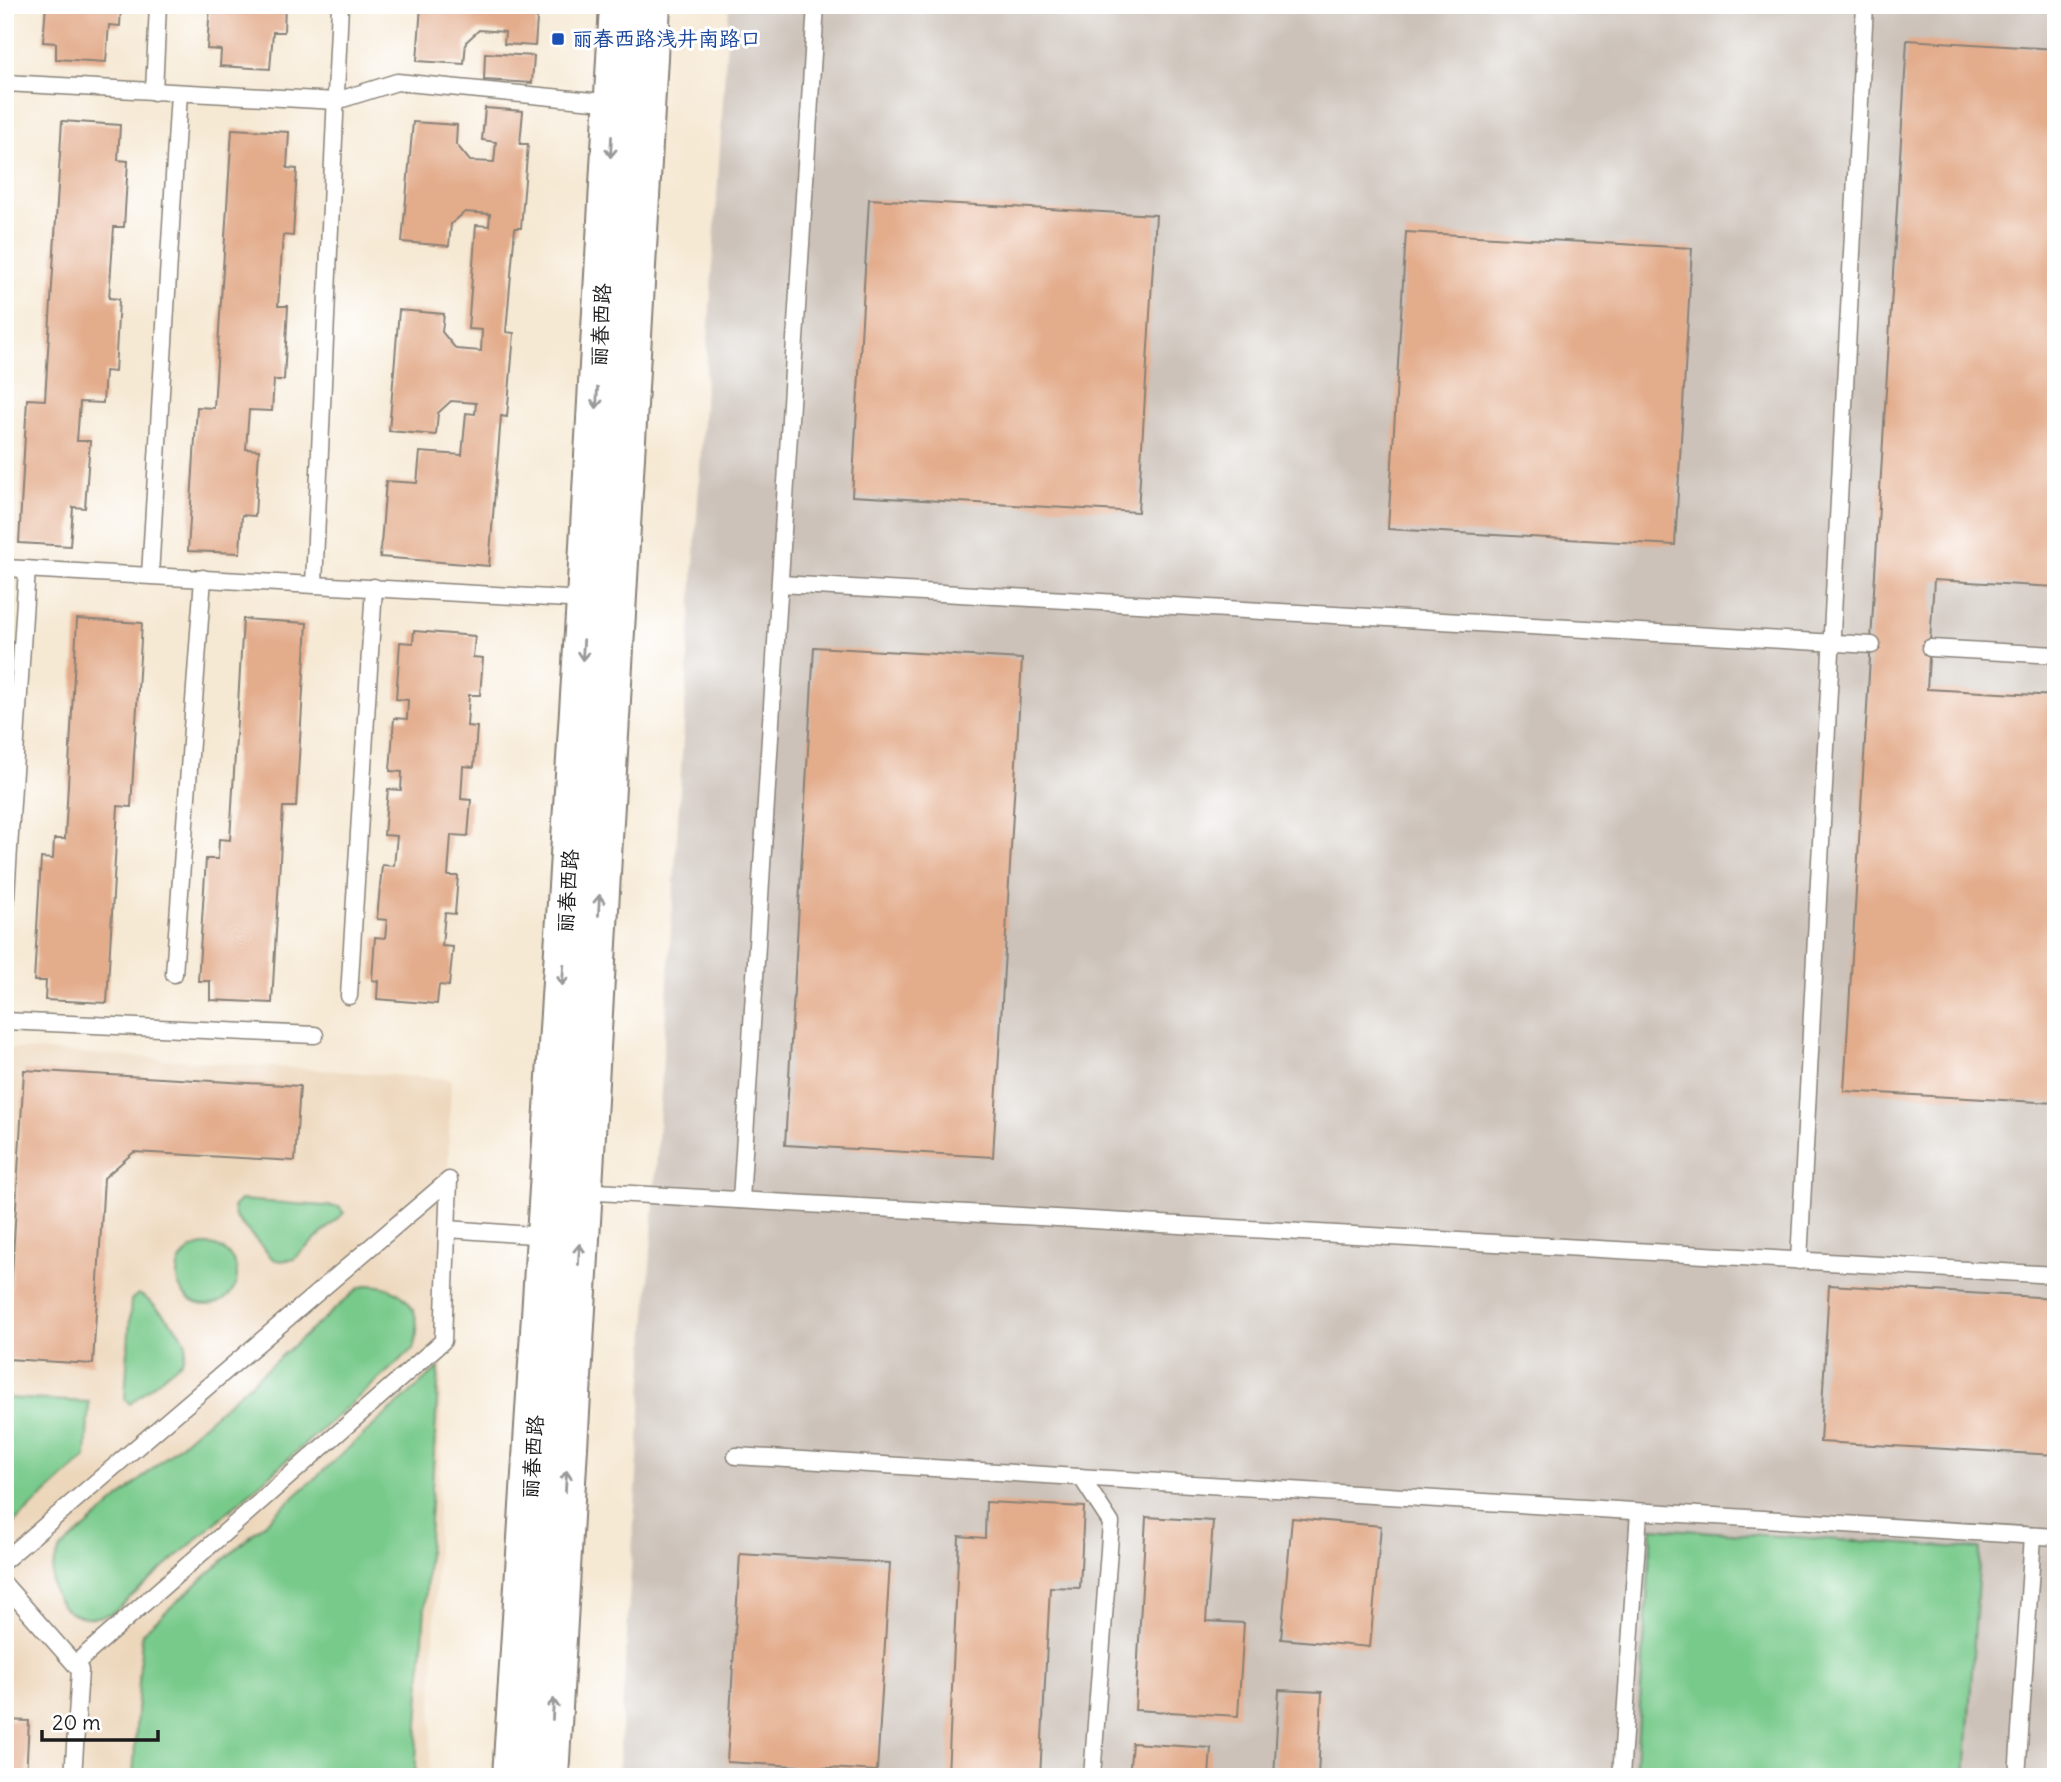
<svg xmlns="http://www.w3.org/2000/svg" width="2061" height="1782" viewBox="0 0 2061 1782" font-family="Delius,'LXGW WenKai TC',sans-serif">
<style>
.built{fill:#edd7bb}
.industrial{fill:#ccc2b9}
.green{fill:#78ca8b;stroke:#4a7354;stroke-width:2}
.building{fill:#e3ac8b}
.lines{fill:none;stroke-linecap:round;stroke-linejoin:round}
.lane-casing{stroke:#898278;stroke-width:19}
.secondary-casing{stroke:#898278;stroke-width:42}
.lane{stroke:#fff;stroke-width:16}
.secondary{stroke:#fff;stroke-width:38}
.oneway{stroke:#999}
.transit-dot{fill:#1a4fb4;stroke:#fff;stroke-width:2.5}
.labels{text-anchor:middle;stroke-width:6;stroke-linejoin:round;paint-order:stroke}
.transit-label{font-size:21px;fill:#164399;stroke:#fff;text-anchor:start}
.street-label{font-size:21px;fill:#1c1c1c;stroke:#fff}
</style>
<rect width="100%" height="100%" fill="#fff"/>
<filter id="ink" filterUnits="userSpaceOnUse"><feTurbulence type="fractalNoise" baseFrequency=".0143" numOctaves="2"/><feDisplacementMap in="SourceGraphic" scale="14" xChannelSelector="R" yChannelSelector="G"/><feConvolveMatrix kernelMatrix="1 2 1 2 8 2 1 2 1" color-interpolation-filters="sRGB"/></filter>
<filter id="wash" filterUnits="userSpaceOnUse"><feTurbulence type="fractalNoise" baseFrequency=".00686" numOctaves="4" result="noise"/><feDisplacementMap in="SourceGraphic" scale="28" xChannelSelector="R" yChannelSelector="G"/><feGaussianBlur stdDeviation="1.57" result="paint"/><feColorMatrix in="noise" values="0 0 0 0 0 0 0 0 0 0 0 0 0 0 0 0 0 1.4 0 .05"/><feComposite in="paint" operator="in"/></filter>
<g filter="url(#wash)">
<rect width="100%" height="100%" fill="#f6e9d4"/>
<polygon class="built" points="5,1048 451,1079 430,1777 5,1777"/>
<polygon class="industrial" points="729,5 2056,5 2056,1777 618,1777"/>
<g class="green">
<polygon points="240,1200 339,1207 344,1213 294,1259 281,1261 273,1259 235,1217 233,1207"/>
<circle cx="207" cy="1275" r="30"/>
<path d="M 369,1285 C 406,1286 426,1315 413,1349 L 114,1612 C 69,1632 35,1592 61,1549 L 359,1288 Z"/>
<path d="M 138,1294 C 148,1297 184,1333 186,1344 C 187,1350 184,1356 182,1361 L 130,1404 L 125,1399 L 131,1300 Z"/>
<polygon points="439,1367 415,1777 133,1777 142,1633"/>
<polygon points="5,1398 89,1402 86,1457 5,1531"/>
<polygon points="1652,1528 1980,1549 1965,1777 1635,1777"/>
</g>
<g id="blocks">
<g class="building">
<polygon points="46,5 121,5 120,26 109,25 106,62 56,59 56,43 43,42"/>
<polygon points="210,5 285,5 284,32 273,32 270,69 220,66 221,50 207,49"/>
<polygon points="421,5 538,5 535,46 504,44 505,32 479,30 466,42 464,64 417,61"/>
<polygon points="1907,40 2056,49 2056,587 1934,580 1927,689 2056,696 2056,1103 1844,1091"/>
<polygon points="485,53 534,56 532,83 484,80"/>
<polygon points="485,108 523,111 520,144 528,144 521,228 515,228 506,332 514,333 507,417 501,416 489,566 380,557 386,481 417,483 420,452 462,455 466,413 475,414 476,403 451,401 438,413 436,435 389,431 399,310 444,314 442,332 456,349 481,351 482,330 468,329 476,225 489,226 490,214 465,212 451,224 449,246 402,242 413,122 457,125 456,144 470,161 494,162 496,142 482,140"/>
<polygon points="62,121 120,125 118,160 128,161 124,227 114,227 109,298 119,299 115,372 105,371 103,403 80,402 77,441 90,441 85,508 73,507 70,546 19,543 27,399 45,400"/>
<polygon points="232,129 289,132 287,168 297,169 293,236 283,235 278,306 288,306 284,380 274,380 272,411 249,410 246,449 259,450 255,516 242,515 240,553 188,551 197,407 214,408"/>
<polygon points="869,199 1156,215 1138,512 852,496"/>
<polygon points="1406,232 1692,248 1675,545 1388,529"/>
<polygon points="77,619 142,623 131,807 118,806 107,1003 45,1000 46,981 34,981 41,858 53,859 54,839 65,839"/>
<polygon points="243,619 307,623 296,807 283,807 272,1003 210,1000 210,981 198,981 206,859 218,859 219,839 230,840"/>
<polygon points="414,631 475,636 473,657 483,658 480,695 469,695 467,726 477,727 474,767 463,766 461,799 471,800 468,836 451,835 448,876 458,876 455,914 445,913 442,946 453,947 449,986 439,985 437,1004 377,999 378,981 372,980 375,937 385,938 387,920 377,919 382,865 394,866 397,836 384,835 388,789 401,790 402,772 390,771 394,718 407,719 408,700 396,699 400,642 413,643"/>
<polygon points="814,647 1022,659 993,1157 785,1145"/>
<polygon points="24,1070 300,1086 295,1161 134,1152 104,1178 93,1364 7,1359"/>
<polygon points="1829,1285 2056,1298 2056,1455 1820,1442"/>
<polygon points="986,1502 1084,1507 1080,1588 1050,1587 1040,1777 948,1775 959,1536 985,1538"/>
<polygon points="1146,1517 1213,1521 1206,1621 1244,1623 1238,1716 1135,1710"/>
<polygon points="1292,1518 1381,1526 1370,1647 1281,1639"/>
<polygon points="740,1554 890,1563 877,1771 727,1762"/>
<polygon points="1279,1690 1322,1692 1318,1777 1274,1777"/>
<polygon points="5,1720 29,1721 26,1777 5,1777"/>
<polygon points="1132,1743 1211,1748 1209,1777 1129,1777"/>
</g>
</g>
</g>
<g filter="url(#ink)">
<use href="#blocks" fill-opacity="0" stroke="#898278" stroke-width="2"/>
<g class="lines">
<g class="lane-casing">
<g id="lane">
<polyline points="5,83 336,101 397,82 614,103"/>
<polyline points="154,92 158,5"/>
<polyline points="5,568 586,600"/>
<polyline points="150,575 179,93"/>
<polyline points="314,584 340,5"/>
<polyline points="780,584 1872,645"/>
<polyline points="1930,648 2056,655"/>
<polyline points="5,911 27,569"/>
<polyline points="174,974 203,578"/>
<polyline points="349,996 374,587"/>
<polyline points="5,1021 315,1035"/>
<polyline points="580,1191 2056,1275"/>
<polyline points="741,1200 816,5"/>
<polyline points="448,1229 546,1236"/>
<polyline points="1799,1261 1865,5"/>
<polyline points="736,1456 2056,1537"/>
<polyline points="1081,1477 1111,1523 1092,1777"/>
<polyline points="5,1560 449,1180 443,1341 75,1664"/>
<polyline points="5,1585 80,1670 73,1777"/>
<polyline points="1621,1777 1639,1512"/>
<polyline points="2017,1777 2033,1536"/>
</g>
</g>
<g class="secondary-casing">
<g id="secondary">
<polyline points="512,1777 586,600 619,5"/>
<polyline points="549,1777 651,5"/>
</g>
</g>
<use href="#lane" class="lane"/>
<use href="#secondary" class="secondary"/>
</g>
<defs><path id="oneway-shaft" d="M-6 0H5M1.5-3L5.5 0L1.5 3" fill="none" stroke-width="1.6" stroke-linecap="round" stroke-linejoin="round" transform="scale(1.75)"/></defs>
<g class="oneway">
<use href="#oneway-shaft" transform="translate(611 147) rotate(93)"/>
<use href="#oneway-shaft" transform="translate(597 398) rotate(93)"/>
<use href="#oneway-shaft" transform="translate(583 650) rotate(94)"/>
<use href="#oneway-shaft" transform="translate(599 905) rotate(-87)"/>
<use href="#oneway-shaft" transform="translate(563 975) rotate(94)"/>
<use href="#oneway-shaft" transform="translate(579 1254) rotate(-87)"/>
<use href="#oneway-shaft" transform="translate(566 1481) rotate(-87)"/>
<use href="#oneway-shaft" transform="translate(553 1709) rotate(-87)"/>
</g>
</g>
<rect class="transit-dot" x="551" y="32" width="14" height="14" rx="3.5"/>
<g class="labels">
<g class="transit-label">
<text x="572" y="46">丽春西路浅井南路口</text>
</g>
<g class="street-label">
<text transform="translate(601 325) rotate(-87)" y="7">丽春西路</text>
<text transform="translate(568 891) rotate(-86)" y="7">丽春西路</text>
<text transform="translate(533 1457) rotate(-86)" y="7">丽春西路</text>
</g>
</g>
<rect width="2061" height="1782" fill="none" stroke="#fff" stroke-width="28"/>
<path d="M42 1730v10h116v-10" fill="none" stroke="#1c1c1c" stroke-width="3.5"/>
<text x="52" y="1730" font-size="21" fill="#1c1c1c" stroke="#ffffff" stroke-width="5" paint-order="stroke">20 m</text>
</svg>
